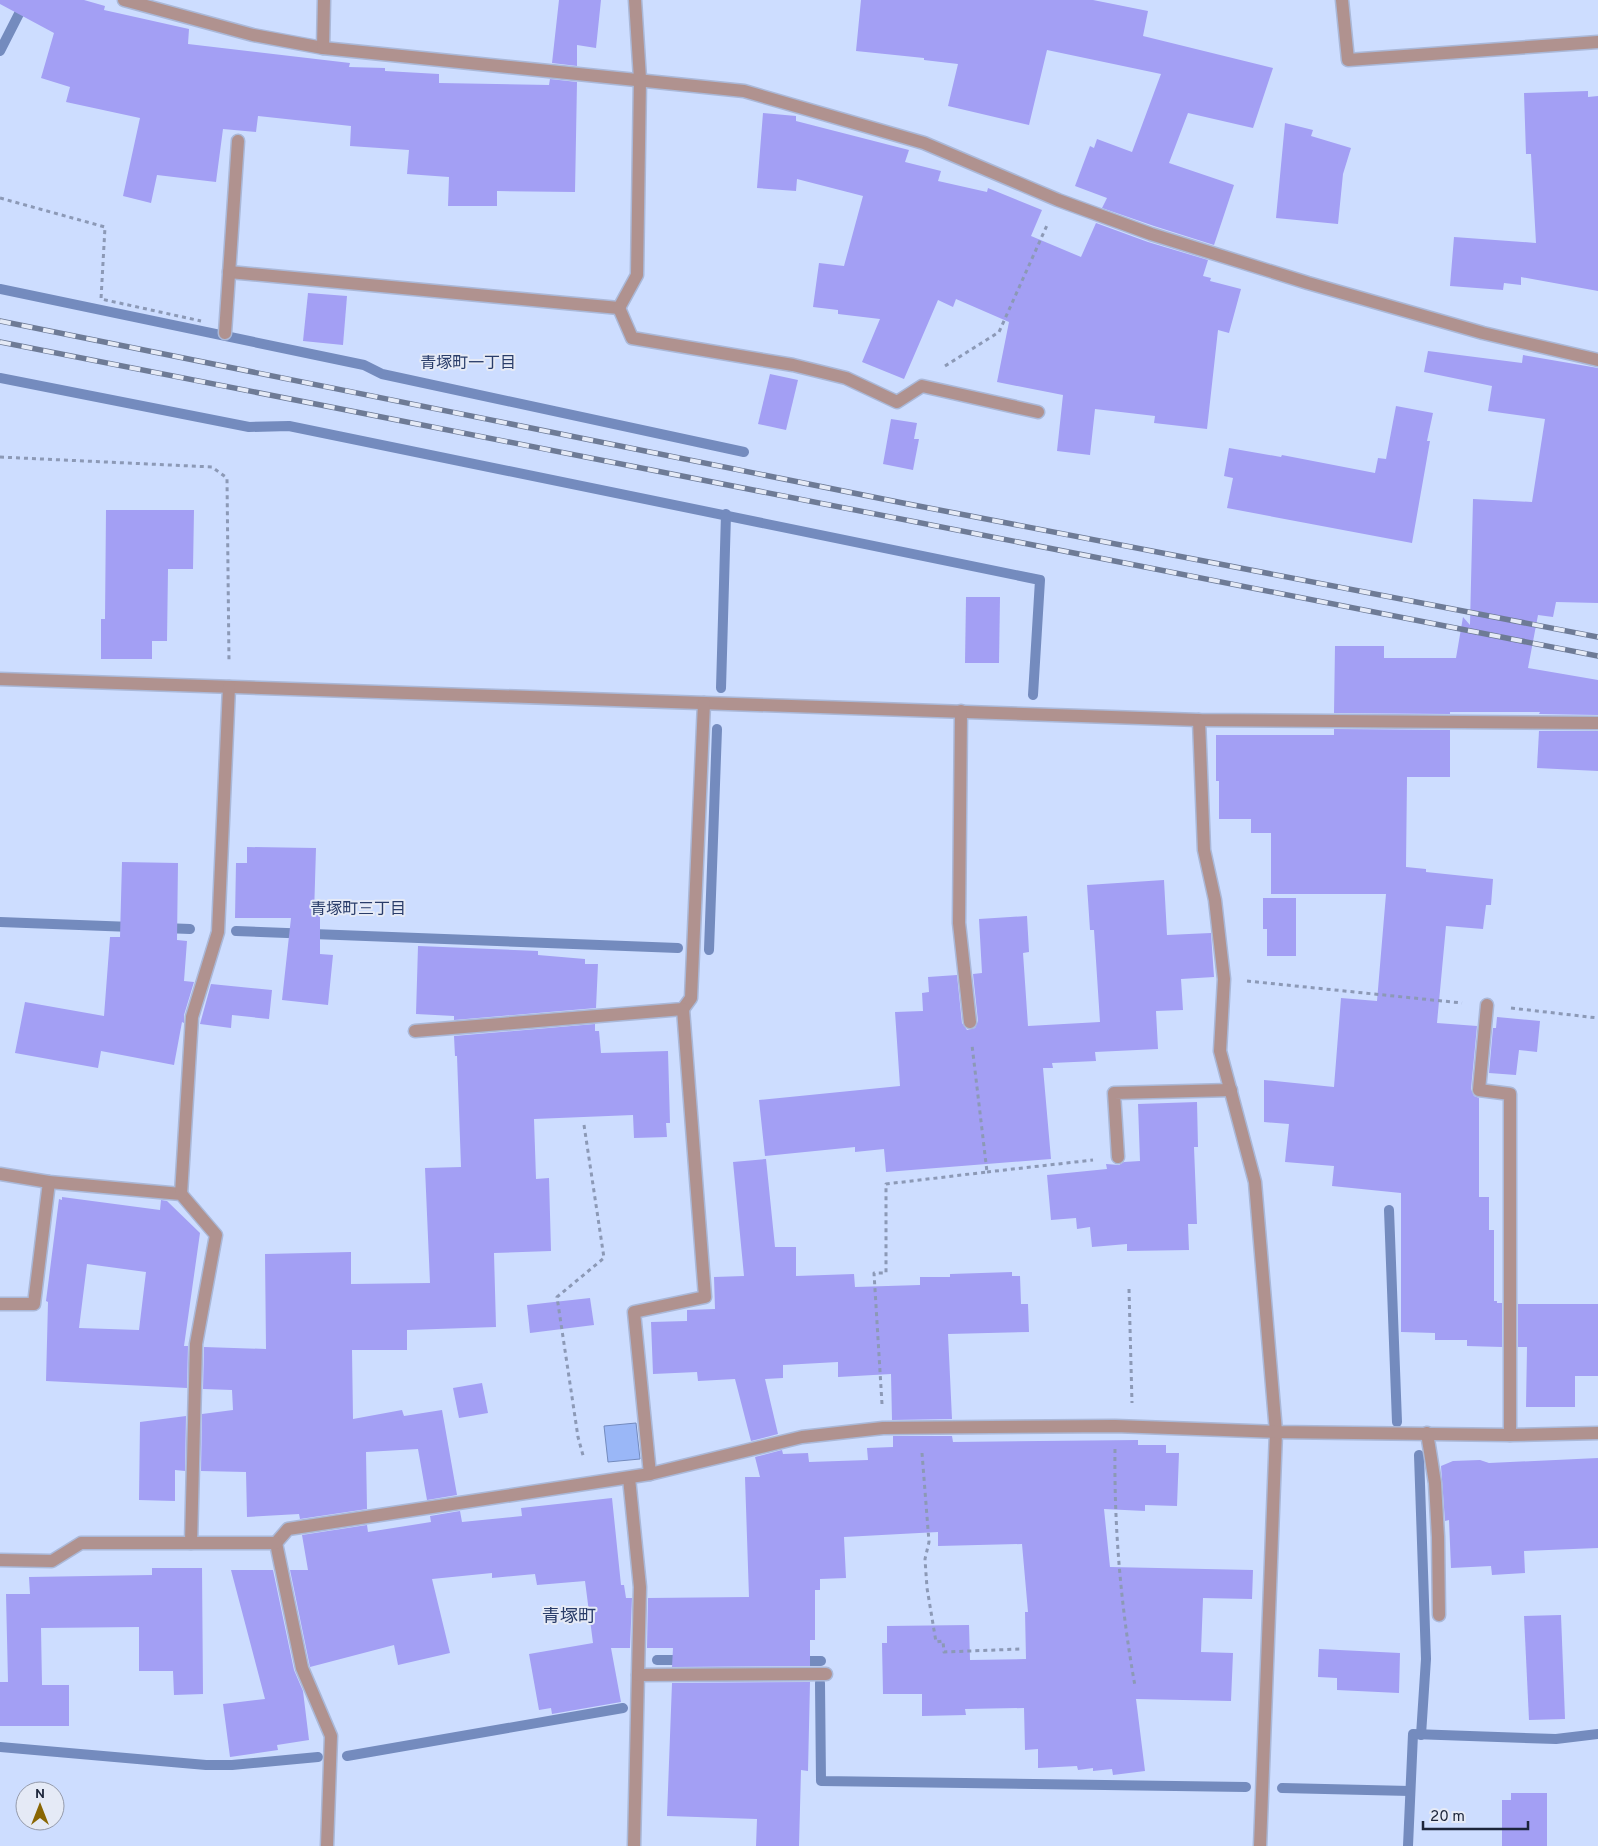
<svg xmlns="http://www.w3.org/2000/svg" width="1598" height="1846" viewBox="0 0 1598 1846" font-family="Overpass,'Noto Sans JP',sans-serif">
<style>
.water{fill:#9ab7f7;stroke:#748bbe}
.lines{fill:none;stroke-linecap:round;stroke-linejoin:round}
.stream{stroke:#748bbe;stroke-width:10}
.building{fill:#a39ff4;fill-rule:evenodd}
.minor-casing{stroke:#aab8d8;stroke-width:15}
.path{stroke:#8c99b6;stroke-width:3;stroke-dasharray:4 4;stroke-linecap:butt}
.minor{stroke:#b0928f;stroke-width:12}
.rail-casing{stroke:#6e7b96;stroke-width:5.5}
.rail{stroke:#e5eaf6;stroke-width:4;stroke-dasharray:11;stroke-linecap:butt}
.labels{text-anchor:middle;stroke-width:4;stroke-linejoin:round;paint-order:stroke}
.neighbourhood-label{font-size:16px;fill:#293c69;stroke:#e5eaf6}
.quarter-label{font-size:18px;fill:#293c69;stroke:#e5eaf6}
</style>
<rect width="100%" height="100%" fill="#cdddff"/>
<polygon class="water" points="636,1423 640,1459 608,1462 604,1426"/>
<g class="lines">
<g class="stream">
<polyline points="0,51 26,0"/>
<polyline points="0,289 364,365 382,374 744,452"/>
<polyline points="0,378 249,427 289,426 1040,580 1033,695"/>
<polyline points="721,688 726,514"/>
<polyline points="0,922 132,927"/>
<polyline points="164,928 190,929"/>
<polyline points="236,931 678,948"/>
<polyline points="709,950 717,729"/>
<polyline points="1389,1210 1397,1422"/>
<polyline points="1419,1455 1426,1659 1421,1735"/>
<polyline points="657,1660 686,1660"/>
<polyline points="798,1661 821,1661"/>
<polyline points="820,1683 821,1781 1246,1787"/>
<polyline points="0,1747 206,1765 232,1765 318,1757"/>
<polyline points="347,1756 623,1708"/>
<polyline points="1282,1788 1410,1791"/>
<polyline points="1408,1846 1413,1734 1556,1739 1598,1734"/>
</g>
</g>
<g class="building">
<polygon points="0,0 84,0 105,6 104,10 189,29 188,44 350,63 349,67 385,68 385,71 439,74 439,83 549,85 550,79 577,82 575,192 497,191 497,206 448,206 449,177 407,174 409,150 350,146 351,126 258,116 256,132 223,129 216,182 157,175 151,203 123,196 140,118 66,102 70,87 41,78 54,33 0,4"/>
<polygon points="559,0 601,0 596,48 577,45 577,66 552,63"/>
<polygon points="861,0 1093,0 1148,11 1143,36 1273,68 1253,128 1188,113 1169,163 1234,185 1214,245 1154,226 1102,208 1107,198 1075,186 1090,146 1094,148 1097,139 1132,152 1161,74 1047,50 1029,125 948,106 958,64 924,60 924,58 856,51"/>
<polygon points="1588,91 1588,97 1598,96 1598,291 1521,277 1521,285 1504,283 1503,290 1450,286 1454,237 1536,243 1531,154 1526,154 1524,93"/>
<polygon points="763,113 796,116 796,121 909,150 905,162 941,171 938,181 987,192 988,188 1042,210 1031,236 1081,257 1096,223 1148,242 1208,260 1203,276 1211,278 1210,281 1241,289 1229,333 1218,330 1207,429 1154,423 1155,416 1095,409 1090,455 1057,451 1063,395 997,382 1009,322 956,299 953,307 938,300 904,379 862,362 880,319 838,314 838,310 813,307 819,263 844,266 863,196 797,179 796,191 757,188"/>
<polygon points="1285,123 1313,130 1311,136 1351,148 1343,174 1338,224 1276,218"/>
<polygon points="308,293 347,296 343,345 303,341"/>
<polygon points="1428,351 1522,363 1523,355 1598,368 1598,603 1556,602 1553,617 1538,615 1528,668 1598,680 1598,715 1539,714 1540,712 1450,712 1450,714 1334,713 1335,646 1384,646 1384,658 1456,658 1463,617 1470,625 1473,499 1532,502 1545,419 1488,411 1492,386 1424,372"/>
<polygon points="770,374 798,380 786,430 758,424"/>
<polygon points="1396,406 1433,413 1427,441 1430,441 1412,543 1227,508 1233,478 1224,476 1229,448 1281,457 1282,455 1375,473 1378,458 1386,459"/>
<polygon points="891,419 917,423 914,439 919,439 913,470 883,464"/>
<polygon points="106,510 194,510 193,569 168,569 167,641 152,641 152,659 101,659 101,619 105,619"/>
<polygon points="966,597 1000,597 999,663 965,663"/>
<polygon points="1334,729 1450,730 1450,777 1407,777 1406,867 1426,869 1426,872 1493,879 1491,905 1486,905 1483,929 1446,926 1437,1023 1477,1026 1471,1089 1474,1096 1479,1098 1479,1197 1489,1197 1489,1230 1494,1230 1494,1301 1497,1301 1497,1303 1502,1303 1502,1347 1467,1346 1467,1340 1435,1340 1435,1333 1401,1332 1401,1193 1332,1186 1334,1166 1285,1162 1289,1124 1264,1122 1264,1080 1334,1087 1341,998 1377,1001 1386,894 1271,894 1271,833 1251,833 1251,819 1219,819 1219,781 1216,781 1216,735 1334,735"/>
<polygon points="1539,731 1598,731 1598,771 1537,768"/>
<polygon points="247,847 316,848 314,915 320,915 320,954 333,955 328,1005 282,1000 291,918 235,918 236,863 247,863"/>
<polygon points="122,862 178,863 177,940 187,941 184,981 194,982 184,1015 184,1023 182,1022 174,1065 101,1051 98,1068 15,1053 25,1002 104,1016 110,937 120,937"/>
<polygon points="1164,880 1167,935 1211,933 1214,977 1181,979 1183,1010 1156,1011 1158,1049 1095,1052 1096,1061 1052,1063 1053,1068 1043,1068 1051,1159 886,1172 884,1149 855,1152 855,1147 765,1156 759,1100 900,1086 895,1012 923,1011 922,993 929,992 928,977 957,975 962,1023 967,1030 975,1028 978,1021 973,974 982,973 979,919 1027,916 1029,952 1023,953 1028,1026 1100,1022 1094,930 1090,930 1087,885"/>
<polygon points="1263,898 1296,898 1296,956 1267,956 1267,929 1263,929"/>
<polygon points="418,946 538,951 538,955 585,959 585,964 598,964 596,1008 454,1020 454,1016 416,1014"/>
<polygon points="211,984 272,990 269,1019 232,1015 231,1028 200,1024"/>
<polygon points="1497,1017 1540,1021 1537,1052 1519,1050 1516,1075 1489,1073 1493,1028 1496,1028"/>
<polygon points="595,1024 595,1031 599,1031 601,1053 668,1051 670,1123 666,1123 667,1137 634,1138 633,1115 534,1119 536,1179 549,1178 551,1251 494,1253 496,1327 407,1330 407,1350 352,1350 353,1419 402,1410 404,1416 442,1410 457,1495 427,1500 418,1449 366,1452 367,1509 300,1519 299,1514 247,1517 246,1472 201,1471 202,1414 233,1410 232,1390 203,1389 204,1347 266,1349 265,1254 351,1252 351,1284 430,1283 425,1168 461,1167 457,1056 455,1056 454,1036"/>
<polygon points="1197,1102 1198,1147 1194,1147 1197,1224 1188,1224 1189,1250 1127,1251 1127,1244 1092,1247 1090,1227 1077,1229 1076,1218 1051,1220 1047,1175 1107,1169 1106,1164 1119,1165 1124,1162 1140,1161 1138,1104"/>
<polygon points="766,1159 775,1247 796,1247 796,1276 854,1274 855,1287 920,1285 920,1277 950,1277 950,1274 1012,1272 1012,1276 1020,1276 1021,1304 1028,1304 1029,1332 948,1334 952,1419 892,1420 891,1374 838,1377 838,1362 783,1365 783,1378 765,1379 778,1434 751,1441 735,1379 698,1381 697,1372 653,1374 651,1322 687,1321 687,1310 715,1309 714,1277 744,1276 733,1162"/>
<path d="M 62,1197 L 160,1210 L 161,1200 L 167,1201 L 200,1233 L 184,1346 L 188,1346 L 187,1388 L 46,1381 L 48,1302 L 46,1301 L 59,1199 L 62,1200 ZM 87,1264 L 146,1272 L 139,1330 L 79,1328 Z"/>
<polygon points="590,1298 594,1325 530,1333 527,1305"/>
<polygon points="1518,1304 1598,1304 1598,1376 1575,1376 1575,1407 1526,1407 1527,1347 1518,1347"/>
<polygon points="482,1383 488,1413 459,1418 453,1388"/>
<polygon points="186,1416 185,1471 175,1470 175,1501 139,1500 140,1422"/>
<polygon points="893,1436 952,1436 953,1442 1138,1440 1138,1445 1166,1445 1166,1453 1179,1453 1177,1506 1145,1505 1145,1511 1104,1509 1110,1567 1253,1570 1252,1599 1203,1598 1201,1652 1233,1653 1231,1701 1136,1699 1145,1771 1113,1775 1112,1769 1093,1771 1093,1768 1078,1770 1077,1766 1038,1768 1038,1749 1025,1750 1024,1708 965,1709 966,1715 922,1716 922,1694 883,1694 882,1643 887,1643 887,1626 969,1625 970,1660 1026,1659 1025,1612 1028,1612 1022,1544 938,1546 938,1532 844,1537 846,1578 820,1579 820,1590 815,1590 815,1640 810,1640 810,1666 672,1667 673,1648 647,1648 648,1598 749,1597 745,1477 760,1477 755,1457 782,1450 783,1454 808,1453 809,1462 868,1460 867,1448 893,1447"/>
<polygon points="1598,1458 1598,1548 1524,1551 1525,1573 1492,1575 1491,1566 1451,1568 1449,1520 1445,1521 1441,1466 1453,1461 1480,1460 1489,1463"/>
<polygon points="612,1498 621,1585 624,1585 626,1598 632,1598 630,1648 611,1648 621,1702 552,1714 551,1708 539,1710 529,1654 593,1643 585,1581 537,1585 535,1574 492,1578 492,1573 432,1579 450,1653 398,1665 394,1645 310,1667 290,1570 308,1570 302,1535 367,1525 368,1532 431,1522 430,1516 460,1511 462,1522 522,1516 521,1508"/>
<polygon points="152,1568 202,1568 203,1694 174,1695 173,1671 139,1671 139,1627 41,1628 42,1685 69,1685 69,1726 0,1726 0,1682 8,1682 6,1594 30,1594 29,1577 152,1575"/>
<polygon points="231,1570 273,1570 294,1670 303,1691 309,1740 277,1745 278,1750 230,1757 223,1704 265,1699"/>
<polygon points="1561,1615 1565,1719 1529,1720 1524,1616"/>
<polygon points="1319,1649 1400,1653 1399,1693 1337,1690 1337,1678 1318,1677"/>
<polygon points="810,1682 808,1771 801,1770 799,1846 756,1846 757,1819 667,1816 672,1683"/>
<polygon points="1511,1793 1547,1793 1547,1846 1502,1846 1502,1800 1511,1800"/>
</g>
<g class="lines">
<g class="minor-casing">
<g id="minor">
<polyline points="124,0 253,35 323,48 744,91 924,143 1058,200 1151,234 1308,283 1483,333 1598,360"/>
<polyline points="1342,0 1348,60 1598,42"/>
<polyline points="323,48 324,0"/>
<polyline points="229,272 619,308 637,275 640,79 635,0"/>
<polyline points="619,308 632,338 793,365 846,378 897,402 922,386 1038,412"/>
<polyline points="225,333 238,141"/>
<polyline points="0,679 1199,720 1598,723"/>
<polyline points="961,711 959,923 970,1022"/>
<polyline points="1199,720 1204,850 1215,900 1224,979 1220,1051 1255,1182 1276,1432 1260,1846"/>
<polyline points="1487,1005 1479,1090 1510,1094 1510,1435"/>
<polyline points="415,1031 683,1009 691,998 704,703"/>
<polyline points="1118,1157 1114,1093 1231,1090"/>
<polyline points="0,1174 49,1182 181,1194 216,1235 196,1344 191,1543"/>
<polyline points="181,1194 192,1017 218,932 229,687"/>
<polyline points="0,1304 34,1304 49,1182"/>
<polyline points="1427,1433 1435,1483 1438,1537 1439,1615"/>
<polyline points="650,1474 634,1312 705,1297 683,1009"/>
<polyline points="629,1478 640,1587 634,1846"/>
<polyline points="276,1543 288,1529 650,1474 802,1437 883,1428 1115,1426 1276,1432 1510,1435 1598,1433"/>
<polyline points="276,1543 302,1668 331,1736 327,1846"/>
<polyline points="0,1560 52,1561 81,1543 276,1543"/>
<polyline points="638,1675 826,1674"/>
</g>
</g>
<g class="path">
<polyline points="0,198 105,227 101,299 201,321"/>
<polyline points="945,366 999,332 1048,223"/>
<polyline points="0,457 212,467 227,478 229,662"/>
<polyline points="1247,981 1462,1003"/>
<polyline points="1511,1008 1598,1018"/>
<polyline points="584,1125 604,1258 557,1297 578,1437 584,1459"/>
<polyline points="987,1172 1093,1160"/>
<polyline points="1129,1289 1132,1403"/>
<polyline points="882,1404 874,1273 886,1273 886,1184 987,1172 972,1045"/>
<path d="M 1115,1449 C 1114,1528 1121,1608 1135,1686"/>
<polyline points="922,1453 929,1542 925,1559 927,1588 936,1642 943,1641 944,1652 1020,1649"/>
</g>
<use href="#minor" class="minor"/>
<g class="rail-casing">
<g id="rail">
<polyline points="0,321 903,503 1598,637"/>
<polyline points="0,342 1598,656"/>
</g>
</g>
<use href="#rail" class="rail"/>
</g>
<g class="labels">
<g class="neighbourhood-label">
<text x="468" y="368">青塚町一丁目</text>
<text x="358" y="914">青塚町三丁目</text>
</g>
<g class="quarter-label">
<text x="569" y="1622">青塚町</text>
</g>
</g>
<g transform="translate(40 1806)"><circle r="24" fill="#e5eaf6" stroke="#959bab"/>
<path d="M0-4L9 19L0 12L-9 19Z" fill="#896603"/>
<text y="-8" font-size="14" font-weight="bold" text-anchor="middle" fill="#1c253a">N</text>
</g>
<path d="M1423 1821v8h105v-8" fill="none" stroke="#1c253a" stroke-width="2.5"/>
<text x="1430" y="1821" font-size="15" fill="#1c253a" stroke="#e5eaf6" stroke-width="4" paint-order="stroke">20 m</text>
</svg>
